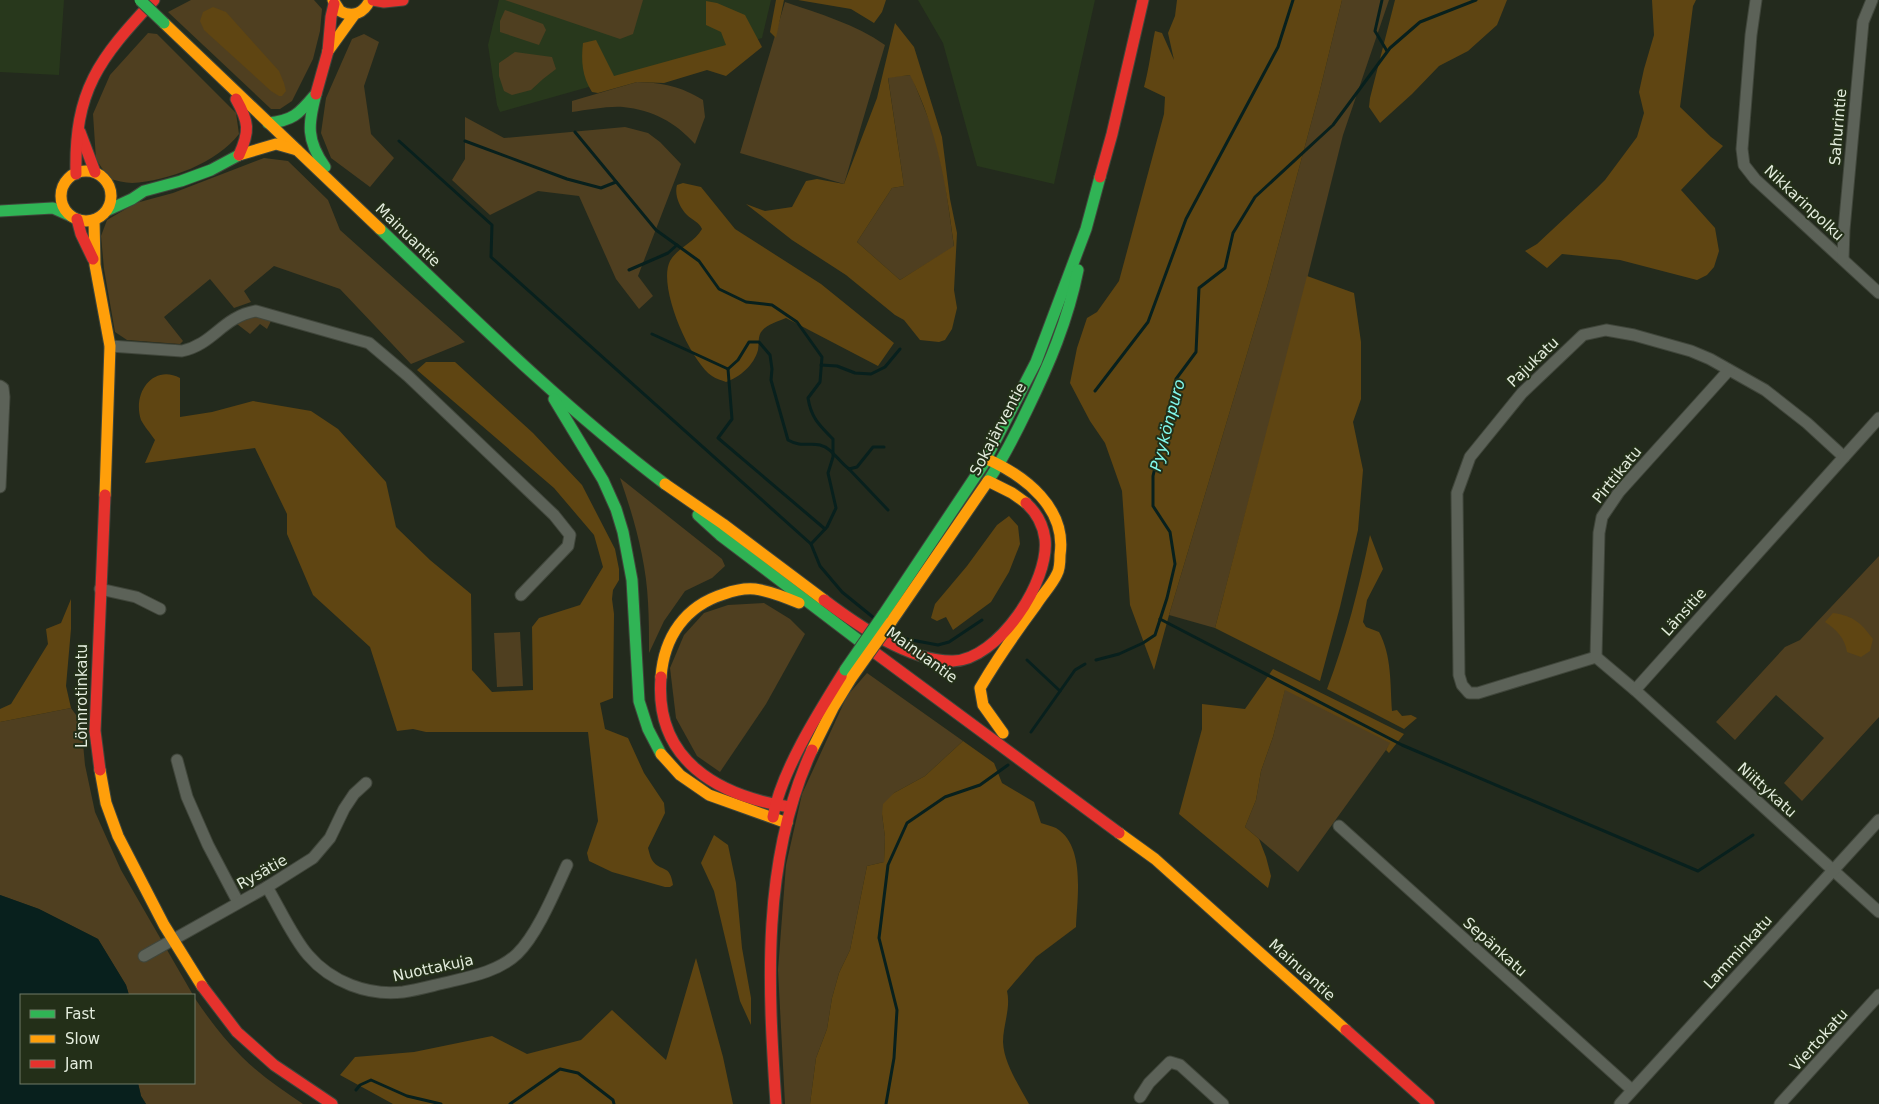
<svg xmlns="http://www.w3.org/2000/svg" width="1879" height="1104" viewBox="0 0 1879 1104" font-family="'DejaVu Sans',sans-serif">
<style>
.built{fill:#28381c}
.green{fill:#4f3f20}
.forest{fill:#5f4512;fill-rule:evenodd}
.water{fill:#08201d}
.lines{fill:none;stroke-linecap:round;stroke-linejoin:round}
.stream{stroke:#08201d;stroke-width:3}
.street-casing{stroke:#40463b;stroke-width:13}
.fast-casing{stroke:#40463b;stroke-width:13}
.slow-casing{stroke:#40463b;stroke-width:13}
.jam-casing{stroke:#40463b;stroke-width:13}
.street{stroke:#5c6258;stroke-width:11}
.fast{stroke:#30b455;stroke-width:11}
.slow{stroke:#ff9f0a;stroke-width:11}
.jam{stroke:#e5322d;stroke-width:11}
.fast-bridge-casing{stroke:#40463b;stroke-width:13;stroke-linecap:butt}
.slow-bridge-casing{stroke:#40463b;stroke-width:13;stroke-linecap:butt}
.fast-bridge{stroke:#30b455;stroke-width:11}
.slow-bridge{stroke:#ff9f0a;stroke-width:11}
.labels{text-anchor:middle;stroke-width:4;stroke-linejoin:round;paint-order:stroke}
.street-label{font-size:15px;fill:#e3ecdd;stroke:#232f18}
.water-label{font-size:16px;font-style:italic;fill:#81faed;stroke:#232f18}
</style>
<rect width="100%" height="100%" fill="#232a1d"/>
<g class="built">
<polygon points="0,0 64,0 59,75 0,72"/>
<polygon points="499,0 771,0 762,38 500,112 497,105 488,45"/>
<polygon points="918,0 1095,0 1054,184 977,166 943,43"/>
</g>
<g class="green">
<polygon points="191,0 314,0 322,9 320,31 313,59 292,101 280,109 271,109 168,12"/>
<polygon points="505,0 643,0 633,34 620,39"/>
<polygon points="1342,0 1389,0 1343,135 1299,311 1215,628 1169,615 1267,287 1319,94"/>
<path d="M 785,2 C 820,14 855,24 885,45 L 844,184 L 740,153 Z"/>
<polygon points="505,10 543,24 546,30 539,45 500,32 500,21"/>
<path d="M 148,33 L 157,34 L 236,113 L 239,134 C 217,163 168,181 132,183 C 125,183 116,180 109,179 L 96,159 L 93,114 L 110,75 Z"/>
<polygon points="364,34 379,42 364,86 371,134 394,158 370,187 331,158 321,133 326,98 352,39"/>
<polygon points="515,52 552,57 556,69 543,79 531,90 512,95 504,91 499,76 499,63"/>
<polygon points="911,75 935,135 945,182 954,247 900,280 857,242 892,188 904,186 888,77"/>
<path d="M 637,82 C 664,83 680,86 703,100 L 705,117 L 695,144 C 675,122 653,110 623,107 C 607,106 588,110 572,112 L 572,101 Z"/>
<polygon points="465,117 504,138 625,127 648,133 660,142 681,164 638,276 653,296 639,309 616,279 579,196 538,191 490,215 452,180 465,159"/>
<polygon points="264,158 288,161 328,200 340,230 465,342 411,364 340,289 274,266 244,291 251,302 234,308 210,279 164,317 183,341 180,344 127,340 115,332 104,269 101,236 107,220 136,203 173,193"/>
<polygon points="257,317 271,321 267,329 260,324 250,334 237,324 247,318"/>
<path d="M 620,478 L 722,559 L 725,566 L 712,578 L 685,591 L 664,621 L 649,653 C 649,636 649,619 648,602 C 646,560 634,518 620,478 Z"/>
<polygon points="1879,556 1879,717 1802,801 1784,783 1824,738 1776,695 1735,740 1716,722 1785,647 1800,640"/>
<polygon points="764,603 790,619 805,634 766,704 720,772 697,756 676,718 670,668 684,635 704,613 728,605"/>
<polygon points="520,632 523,686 497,687 494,633"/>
<polygon points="867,673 963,741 925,776 894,793 882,814 885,837 884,862 867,866 850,950 839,973 832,998 827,1029 816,1058 810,1104 785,1104 778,970 786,865 802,794 847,696"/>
<polygon points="1285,689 1391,743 1298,872 1245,827 1256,800 1261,771 1273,737"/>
<polygon points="71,708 81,722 85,765 95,812 121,870 193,995 129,995 126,985 98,939 39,909 0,895 0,722"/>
<path d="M 194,997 C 208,1018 224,1039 242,1057 C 260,1075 282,1090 303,1104 L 146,1104 L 141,1096 L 138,1083 L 194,1083 Z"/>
</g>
<g class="forest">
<polygon points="776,0 784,0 776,38 770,32"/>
<polygon points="798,0 886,0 882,12 874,23 851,9"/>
<path d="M 1177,0 L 1342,0 L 1319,94 L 1267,287 L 1169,615 L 1154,670 L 1130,605 L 1122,491 L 1105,443 L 1090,421 L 1070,383 L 1077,348 L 1087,318 L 1097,312 L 1119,281 L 1164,114 L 1165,97 L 1144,87 C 1149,69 1151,50 1155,31 L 1162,33 L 1174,60 L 1168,33 L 1175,16 Z"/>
<polygon points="1395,0 1507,0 1497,25 1468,51 1439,66 1412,94 1380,123 1369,107 1370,98"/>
<polygon points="1652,0 1696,0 1693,6 1680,107 1711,137 1723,146 1681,190 1715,228 1719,251 1714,267 1707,275 1697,280 1620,260 1562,254 1547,268 1525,251 1537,244 1597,188 1605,180 1637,137 1644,113 1639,92 1644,69 1654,35"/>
<path d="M 706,1 L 717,3 L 745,15 L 762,47 L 726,76 L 707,70 L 664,83 L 637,82 L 598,93 L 592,92 C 582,76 581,61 583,43 L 596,40 L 614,76 L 726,45 L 721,32 L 706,25 Z"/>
<polygon points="213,7 226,12 279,71 284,83 286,91 282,96 279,96 271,91 204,30 200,21 203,12"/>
<path d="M 895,23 L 914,47 L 942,137 L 950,199 L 957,233 L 954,290 L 957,308 L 952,329 L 945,340 L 939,342 L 920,340 L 904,320 L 895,315 L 846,275 L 792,240 L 746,204 L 765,211 L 792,207 L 806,181 L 817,179 L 844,184 L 877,98 ZM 910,75 C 938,131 946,185 954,246 L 900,280 L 857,242 L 892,188 L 904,186 L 888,78 Z"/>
<path d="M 683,183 L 701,187 L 735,229 L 821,284 L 894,343 L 878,366 L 786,318 C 777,322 764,325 760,334 C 758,339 759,345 758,350 C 754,365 740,377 726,382 C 722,380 716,379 712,376 C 690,361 657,286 670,261 C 678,247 694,243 702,229 C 699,222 692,220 687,215 C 680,208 674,195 677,185 Z"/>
<polygon points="1307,276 1354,293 1361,342 1361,399 1353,422 1363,470 1358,530 1340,607 1320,681 1215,628"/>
<path d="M 426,362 L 455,362 L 533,433 L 582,485 L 615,549 L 619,569 L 619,580 L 613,590 L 612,599 L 614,614 L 613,698 L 600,703 L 605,729 L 628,738 L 644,773 L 664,803 L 665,813 L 648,848 C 649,851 650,857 652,860 C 661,873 670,863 673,885 L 670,887 L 665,887 L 612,872 L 589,861 L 587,853 L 598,821 L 588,732 L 426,732 L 413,729 L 397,731 L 370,647 L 313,595 L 287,534 L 287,514 L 255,448 L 145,463 L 155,440 C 151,434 144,426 141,420 C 132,393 153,364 180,378 L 180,417 L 212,412 L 253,401 L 311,411 L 338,429 L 386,482 L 396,527 L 430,560 L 471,594 L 472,670 L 492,692 L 533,690 L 532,627 L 539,618 L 580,605 L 603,567 L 594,535 L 554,488 L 417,370 Z"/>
<polygon points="1009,516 1018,526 1020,544 1009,572 991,602 953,630 946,617 937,621 931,618 935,604 967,566 997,525"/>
<path d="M 1370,535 L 1383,569 L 1367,600 L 1363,622 L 1366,627 L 1379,632 C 1392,656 1390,684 1392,711 L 1397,710 L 1402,716 L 1411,715 L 1417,718 L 1404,729 L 1327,689 C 1346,639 1359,588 1370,535 Z"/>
<polygon points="71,599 71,629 66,686 71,708 0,722 0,709 11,704 48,644 46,629 61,623"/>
<path d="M 1833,613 C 1854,616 1861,623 1873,639 L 1870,651 L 1861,657 L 1847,652 C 1845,638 1836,629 1825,622 Z"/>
<polygon points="1273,669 1404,734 1389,753 1386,750 1390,743 1285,690 1273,737 1261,771 1256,800 1245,827 1259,839 1266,857 1271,876 1268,888 1179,814 1202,729 1202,704 1245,709"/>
<path d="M 963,741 L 994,763 L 1002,783 L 1034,802 L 1041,823 C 1046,825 1052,826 1056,828 C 1086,846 1077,898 1076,927 L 1036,957 L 1007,991 C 1011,1008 1003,1025 1003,1042 C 1004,1064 1019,1085 1029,1104 L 810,1104 L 816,1058 L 827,1029 L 832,998 L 839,973 L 850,950 L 867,866 L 884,862 L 885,837 L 882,814 L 883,804 L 894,793 L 925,776 Z"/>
<polygon points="714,835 728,845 736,883 742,948 751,998 751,1025 740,1001 714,891 701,863"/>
<polygon points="696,958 723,1057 733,1104 393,1104 340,1075 355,1057 414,1052 492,1036 527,1054 581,1040 612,1010 666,1060"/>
</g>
<polygon class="water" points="0,895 39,909 98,939 126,985 129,995 21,995 21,1083 138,1083 141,1096 146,1104 0,1104"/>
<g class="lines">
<g class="stream">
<polyline points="1382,0 1375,31 1387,51"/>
<path d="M 575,132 L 656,230 L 699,261 L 719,289 L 746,302 L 772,305 L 797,322 L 822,357 L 820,382 L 808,398 C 811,418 820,426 833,439 L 833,457 L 828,473 L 836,508 L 827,527 L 811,544"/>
<polyline points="399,141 492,225 491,257 811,544 820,566 842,592 874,618"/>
<polyline points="465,141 567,179 601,188 616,182"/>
<polyline points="629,270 668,253 677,245"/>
<polyline points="652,334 728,369 732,419 718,438 825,529"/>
<polyline points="821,365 837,366 855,373 871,374 885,367 900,349"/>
<path d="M 728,369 L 738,360 L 749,342 L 759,342 L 770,355 L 772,369 L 771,380 L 788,440 C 802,448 808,442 820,445 C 832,448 839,462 849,469 L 857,467 L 873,447 L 884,447"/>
<polyline points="1095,391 1148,322 1186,219 1278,47 1293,0"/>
<polyline points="849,469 888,510"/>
<polyline points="1160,619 1402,745 1698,871 1753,835"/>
<polyline points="901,638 938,645 949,642 982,620"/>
<polyline points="1027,660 1060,691"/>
<polyline points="1096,660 1119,654 1143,643 1155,635 1167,598 1175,564 1170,532 1153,506 1153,476 1176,379 1196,352 1199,288 1225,268 1233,233 1255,197 1333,125 1390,48 1420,22 1476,0"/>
<polyline points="1031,732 1075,670 1085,664"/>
<polyline points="356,1090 360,1085 371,1080 407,1096 441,1104"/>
<polyline points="510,1104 560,1069 578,1073 613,1100 614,1104"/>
<polyline points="886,1104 894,1058 897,1010 879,938 888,865 907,823 945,797 980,785 1008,765"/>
</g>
<g class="street-casing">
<g id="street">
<polyline points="1756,0 1751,35 1742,149 1744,165 1755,179 1879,293"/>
<polyline points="1843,259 1844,230 1863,22 1872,0"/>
<path d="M 110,346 L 182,351 C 214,344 222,317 256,311 L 369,343 L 408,376 L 554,515 L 570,535 L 568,546 L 521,595"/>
<polyline points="0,386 3,388 4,397 0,487"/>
<polyline points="1844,457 1807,423 1765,390 1710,359 1691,351 1634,335 1606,330 1583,335 1522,393 1470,457 1457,493 1459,675 1462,685 1469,693 1478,693 1596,657 1635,690 1879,912"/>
<polyline points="100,589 136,597 160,609"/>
<polyline points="1596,657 1599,533 1602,517 1619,492 1729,370"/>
<polyline points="1635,690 1879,418"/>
<polyline points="177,760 187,797 208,845 238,902"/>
<polyline points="1339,826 1632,1090"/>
<path d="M 267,887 C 279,907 293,938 308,955 C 331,982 368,996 403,992 C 417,990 431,986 444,983 C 469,977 498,972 517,954 C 537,935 555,891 567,865"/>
<polyline points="144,956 267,887 313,858 330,838 344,809 354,794 366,783"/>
<polyline points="1140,1097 1149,1083 1170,1062 1180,1065 1223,1104"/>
<polyline points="1620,1104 1879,820"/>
<polyline points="1780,1104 1879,995"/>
</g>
</g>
<g class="fast-casing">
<g id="fast">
<path d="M 316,94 C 308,124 306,140 325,167"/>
<path d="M 268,123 C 292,121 299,114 314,96"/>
<polyline points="108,210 132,199 144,191 181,181 211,170 239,155"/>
<polyline points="0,211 53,208 71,216"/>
<path d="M 380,229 C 472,317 563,407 665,484"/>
<polyline points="554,399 603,480 616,509 623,532 632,580 639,701 648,729 661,754"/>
<polyline points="986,459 1036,362 1086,229 1100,177"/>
<path d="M 988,481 C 1003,459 1015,435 1027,410 C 1049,365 1068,320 1078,270"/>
<polyline points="698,515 720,535 870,649"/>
<polyline points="883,615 987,459"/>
</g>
</g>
<g class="slow-casing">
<g id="slow">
<path d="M 333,0 L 340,11 C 353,18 364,13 370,0"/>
<polyline points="164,23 380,229"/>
<polyline points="328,51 354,15"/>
<polyline points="239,155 276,144 297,150"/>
<circle cx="86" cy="196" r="25"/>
<polyline points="94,220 95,265 110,346 105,495"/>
<path d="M 987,459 C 1025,476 1067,508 1060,555 C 1060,561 1060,569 1057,574 C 1052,585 1042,595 1036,605 C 1016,632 997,659 980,688 L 983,705 L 1003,733"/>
<polyline points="665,484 723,524 824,600"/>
<polyline points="891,622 988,481 1012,493 1026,503"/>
<path d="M 661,677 C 664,637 685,606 724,594 C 735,590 744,588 755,589 C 770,591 785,597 799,603"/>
<polyline points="812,750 833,708 852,677"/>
<polyline points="661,754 680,775 709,795 787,823"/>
<polyline points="100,770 106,803 118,836 164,925 202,986"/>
<polyline points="1119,833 1155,859 1346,1030"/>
</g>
</g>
<g class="jam-casing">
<g id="jam">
<polyline points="373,0 384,2 403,0"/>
<polyline points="316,94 328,51 331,17 334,4"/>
<path d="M 236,99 C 249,122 250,131 239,155"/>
<polyline points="80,132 95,172"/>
<path d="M 76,174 C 74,90 99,59 154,0"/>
<polyline points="1100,177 1112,134 1143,0"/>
<polyline points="77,219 81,234 93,259"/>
<path d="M 824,600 C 857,625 910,662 953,661 C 998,660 1050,581 1045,539 C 1043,524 1037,513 1026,503"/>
<polyline points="870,649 1119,833"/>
<path d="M 661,677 C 654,760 718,796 790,807"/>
<polyline points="100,770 95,731 105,495"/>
<path d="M 773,817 C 781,771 820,710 845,670"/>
<polyline points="202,986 237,1032 274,1065 332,1104"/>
<polyline points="1346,1030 1429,1104"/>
<path d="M 776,1104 C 768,986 761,861 812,750"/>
</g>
</g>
<use href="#street" class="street"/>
<use href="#fast" class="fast"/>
<use href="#slow" class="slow"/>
<use href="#jam" class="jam"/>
<g class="fast-bridge-casing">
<g id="fast-bridge">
<polyline points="140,0 164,23"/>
<polyline points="845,670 883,615"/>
</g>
</g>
<g class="slow-bridge-casing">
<polyline id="slow-bridge" points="852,677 891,622"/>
</g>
<use href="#fast-bridge" class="fast-bridge"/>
<use href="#slow-bridge" class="slow-bridge"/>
</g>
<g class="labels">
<g class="street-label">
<text transform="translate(1838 127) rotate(-85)" y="5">Sahurintie</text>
<text transform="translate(1804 203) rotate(43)" y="5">Nikkarinpolku</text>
<text transform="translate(408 235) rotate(44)" y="5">Mainuantie</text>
<text transform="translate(1533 362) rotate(-44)" y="5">Pajukatu</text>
<text transform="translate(998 429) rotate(-62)" y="5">Sokajärventie</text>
<text transform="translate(1617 475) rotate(-51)" y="5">Pirttikatu</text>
<text transform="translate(1684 612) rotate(-48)" y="5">Länsitie</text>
<text transform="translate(922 655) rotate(36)" y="5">Mainuantie</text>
<text transform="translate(82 696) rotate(-90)" y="5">Lönnrotinkatu</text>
<text transform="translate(1767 790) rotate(42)" y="5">Niittykatu</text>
<text transform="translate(262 872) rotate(-29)" y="5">Rysätie</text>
<text transform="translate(1495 947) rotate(42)" y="5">Sepänkatu</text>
<text transform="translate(1738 952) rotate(-48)" y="5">Lamminkatu</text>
<text transform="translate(433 968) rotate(-12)" y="5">Nuottakuja</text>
<text transform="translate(1302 970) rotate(42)" y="5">Mainuantie</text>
<text transform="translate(1819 1040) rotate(-48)" y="5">Viertokatu</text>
</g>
<g class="water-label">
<text transform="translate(1167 425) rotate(-75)" y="6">Pyykönpuro</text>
</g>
</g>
<rect x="20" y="994" width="175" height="90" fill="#232f18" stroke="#707b67"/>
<rect x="30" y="1010" width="25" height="8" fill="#30b455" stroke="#707b67"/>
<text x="65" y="1019" font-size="15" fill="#e3ecdd">Fast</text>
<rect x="30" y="1035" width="25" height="8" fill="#ff9f0a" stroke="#707b67"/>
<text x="65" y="1044" font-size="15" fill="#e3ecdd">Slow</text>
<rect x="30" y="1060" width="25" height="8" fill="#e5322d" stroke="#707b67"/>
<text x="65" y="1069" font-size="15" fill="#e3ecdd">Jam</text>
</svg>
